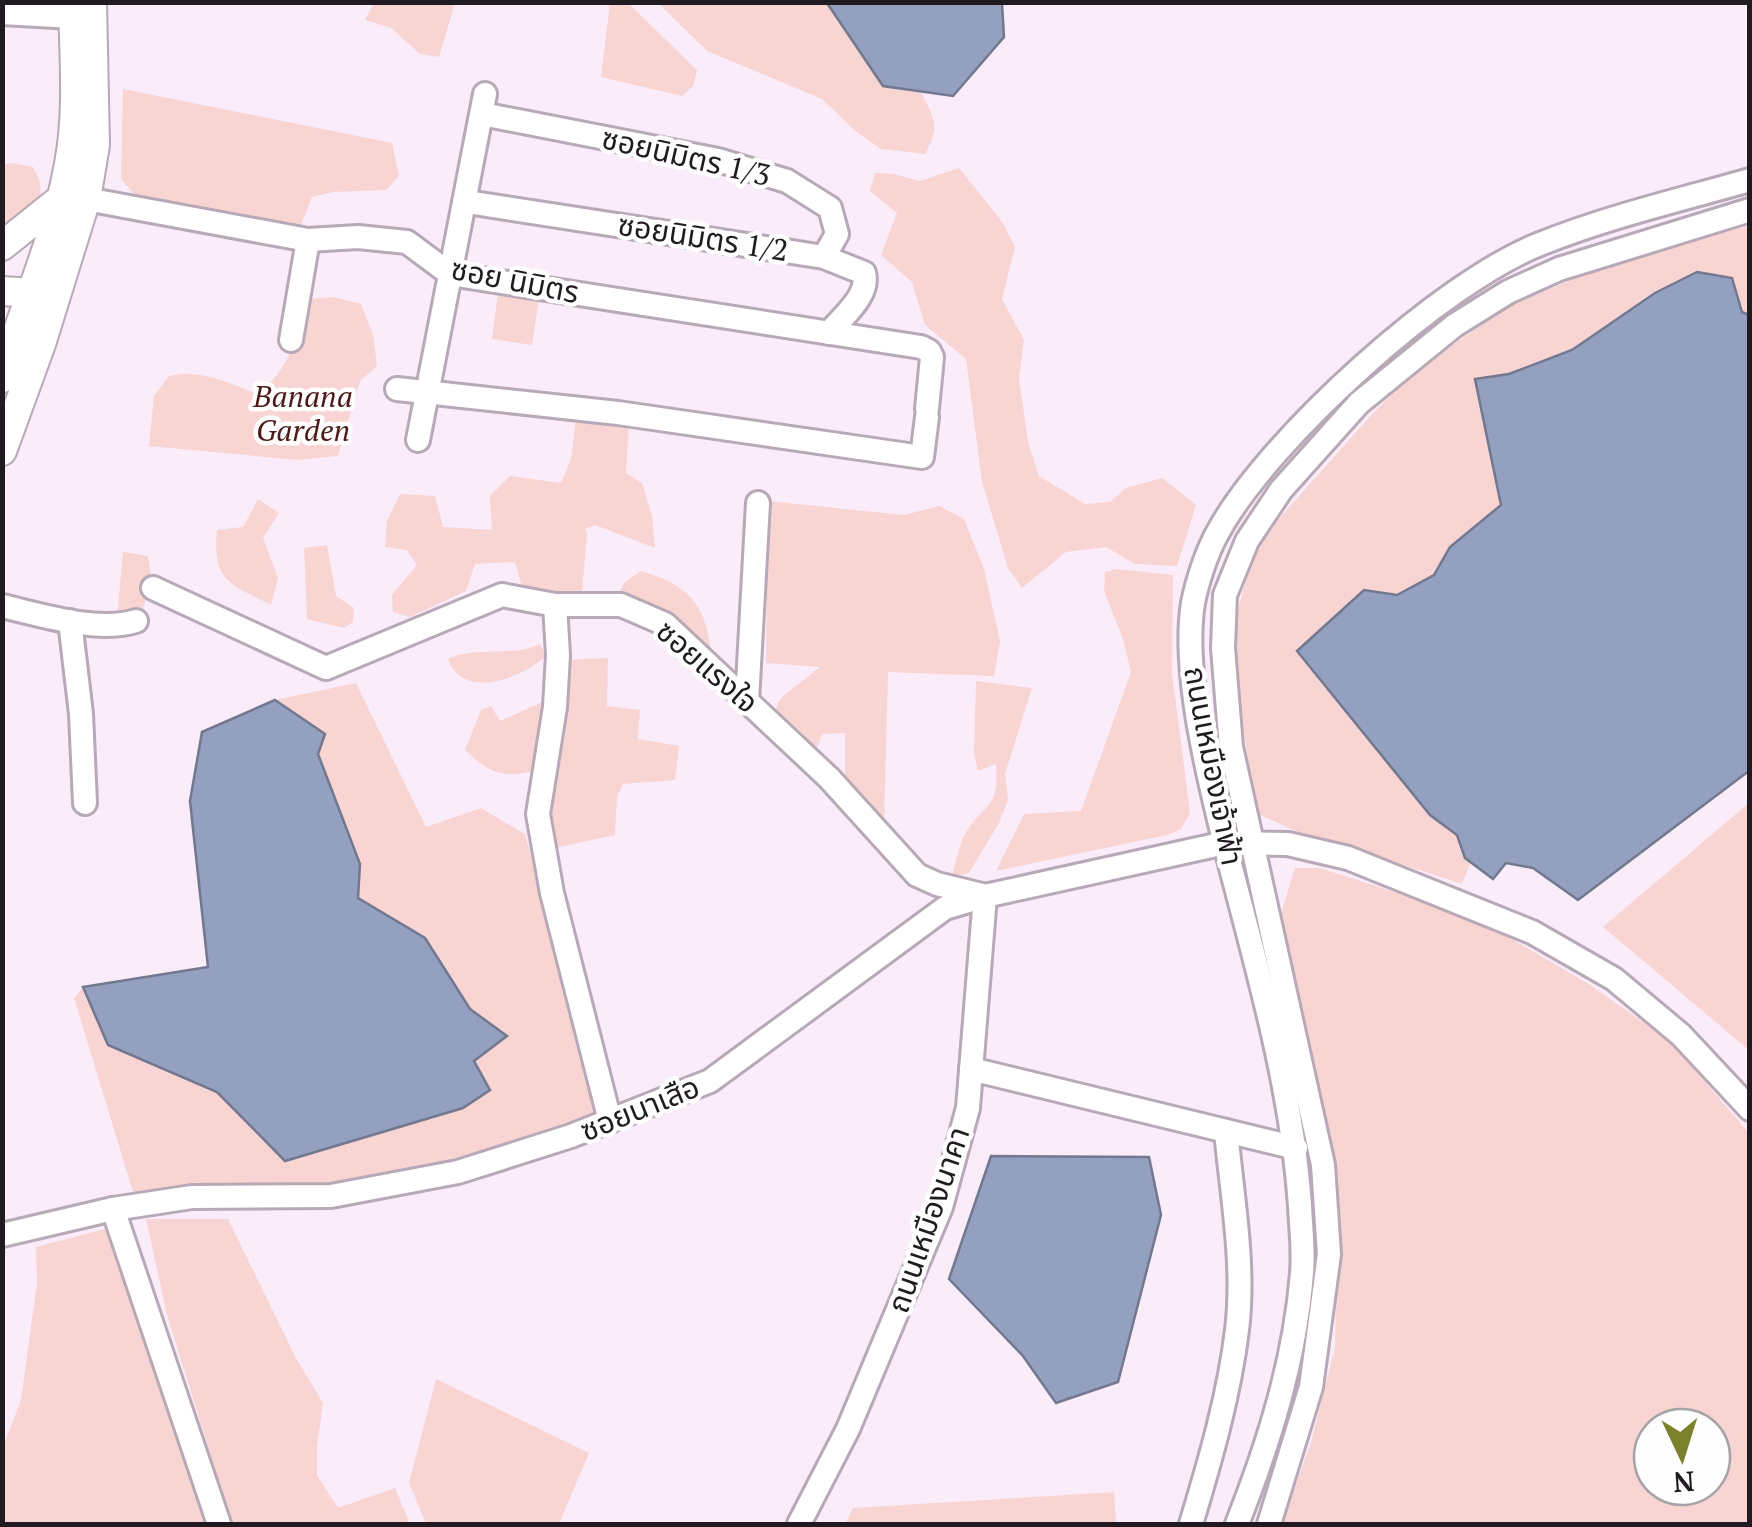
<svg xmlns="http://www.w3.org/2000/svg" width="1752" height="1527" viewBox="0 0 1752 1527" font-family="'PT Serif','Noto Sans Thai',serif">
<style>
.green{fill:#f8d5d2;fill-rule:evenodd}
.water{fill:#94a0bf;stroke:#71788f;stroke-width:2.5}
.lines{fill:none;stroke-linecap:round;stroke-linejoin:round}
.minor-casing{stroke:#b8a9b7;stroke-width:28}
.major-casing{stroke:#b8a9b7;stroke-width:32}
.minor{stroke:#fff;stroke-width:22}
.major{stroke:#fff;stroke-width:28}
.labels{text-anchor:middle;stroke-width:9;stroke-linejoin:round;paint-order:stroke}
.street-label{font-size:30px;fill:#201b20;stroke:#fefefe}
.park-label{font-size:30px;font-style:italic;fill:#4b1917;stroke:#fefefe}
</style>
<rect width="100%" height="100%" fill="#fbecfa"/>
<g class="green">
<polygon points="374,3 455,3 439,57 420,54 391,28 365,20"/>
<polygon points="610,3 628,3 697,70 693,86 682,96 601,77"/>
<path d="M 658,3 L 827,3 L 883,86 L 920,91 C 934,117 941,126 925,154 L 881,149 L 854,130 L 822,99 L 707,51 Z"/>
<polygon points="123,89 392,143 399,176 386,190 333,192 312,197 301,225 136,196 121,179"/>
<polygon points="12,163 33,167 40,181 41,213 3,233 3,165"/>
<polygon points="959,168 1003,223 1015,247 1002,299 1024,340 1019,378 1028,442 1039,476 1085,504 1110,502 1126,488 1162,478 1196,505 1177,566 1135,564 1106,547 1066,552 1022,588 1008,568 982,482 966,359 925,325 912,282 881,255 897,213 870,191 875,173 894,174 920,181"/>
<polygon points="1749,226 1749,315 1742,313 1697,272 1655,293 1572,350 1509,374 1475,379 1502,505 1450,547 1434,574 1298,651 1430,815 1457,835 1465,857 1471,862 1462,884 1391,861 1326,845 1254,812 1232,634 1248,571 1267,532 1375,411 1411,375 1505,308 1621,259"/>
<polygon points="498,293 539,299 532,345 492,339"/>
<path d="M 333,297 L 361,304 L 373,335 L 377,366 L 360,381 L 338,456 L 297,460 L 149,446 L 154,396 L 169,376 C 202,369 227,382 257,394 C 291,369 296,338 308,299 Z"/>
<polygon points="576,417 629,422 626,473 642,483 652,515 655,548 595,525 585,529 587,534 582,592 523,591 515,562 475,564 466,591 410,617 393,612 392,595 417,565 407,550 385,547 387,521 400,494 435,496 443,527 492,530 490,496 510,476 561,483 571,459"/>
<path d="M 258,499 L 279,513 L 263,538 L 278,578 L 271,605 C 230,584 212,582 217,530 L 243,527 Z"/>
<polygon points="768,501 904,515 939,506 964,519 984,569 1000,641 994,676 888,672 884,823 845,782 845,733 822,734 815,753 772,715 781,698 820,667 766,663"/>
<polygon points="327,545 336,596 354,608 353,622 344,628 307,619 304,548"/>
<polygon points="123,552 148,556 152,583 141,613 117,618"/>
<polygon points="1116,569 1173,575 1172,673 1190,813 1181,829 1167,835 996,871 1024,814 1081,811 1131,672 1123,639 1104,591 1105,572"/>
<path d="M 641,571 C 693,586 707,608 712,660 L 620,592 L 624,583 Z"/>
<path d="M 540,644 L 546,656 C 522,678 463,701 448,659 C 478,645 511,658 540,644 Z"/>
<polygon points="608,658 607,706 640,710 638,739 679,746 675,780 623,784 617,796 615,835 550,849 547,821 562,660"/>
<path d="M 976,681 L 1032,688 L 1005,774 L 1008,800 L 999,823 L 969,873 L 952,877 C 956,863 959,841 968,829 C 989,800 999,807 996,764 L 978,771 L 974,753 Z"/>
<polygon points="356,683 426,827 481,808 525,834 598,1111 581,1125 384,1178 305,1186 252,1184 134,1195 74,998 83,987 108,1045 217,1092 285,1160 474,1061 506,1036 470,1010 425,938 358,898 360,864 318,754 325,734 275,700"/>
<path d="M 549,699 L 538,770 C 504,779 490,774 465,750 L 481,710 L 491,706 L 500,721 Z"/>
<polygon points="1749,803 1749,1050 1603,927"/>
<path d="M 1295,868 L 1320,868 L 1478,919 L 1587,983 L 1669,1040 L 1749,1133 L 1749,1524 L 1282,1524 L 1311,1442 L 1335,1347 L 1337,1247 L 1278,923 ZM 1652,1427 L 1712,1427 L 1712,1487 L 1652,1487 Z"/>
<polygon points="146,1219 228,1219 297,1360 323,1403 317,1447 317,1475 338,1508 395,1488 408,1519 407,1524 232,1524 167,1315"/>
<polygon points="109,1228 205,1524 3,1524 2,1450 21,1400 37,1283 36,1247"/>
<polygon points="436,1379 589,1453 559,1524 426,1524 409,1483"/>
<polygon points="1114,1492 1116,1524 845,1524 853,1508"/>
</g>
<g class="water">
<polygon points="827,3 1002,3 1004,37 953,96 883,86"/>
<polygon points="1697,272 1732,278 1742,312 1749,315 1749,771 1578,900 1533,868 1506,863 1493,879 1465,858 1457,835 1430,815 1297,651 1364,590 1397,595 1434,575 1450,547 1501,505 1475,379 1509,374 1572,350 1655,293"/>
<polygon points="275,700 325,734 318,754 360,864 358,898 425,938 470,1009 507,1036 474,1061 490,1090 463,1108 285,1161 217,1092 108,1045 83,987 208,967 190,801 202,732"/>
<polygon points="991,1156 1149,1157 1161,1215 1118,1382 1056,1403 1023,1356 949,1279"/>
</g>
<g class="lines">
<g class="minor-casing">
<g id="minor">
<polyline points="2,13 73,17"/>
<polyline points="482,114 718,160 787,181 830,208 837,234 824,257"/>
<polyline points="86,199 308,240 358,237 407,242 450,274 921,347 929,351 932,357 927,409"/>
<path d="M 467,202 L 824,257 L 864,273 C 870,295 843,316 829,333"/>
<polyline points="291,340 308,240"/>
<polyline points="397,389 618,413 922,457 927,417"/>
<polyline points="418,440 485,94"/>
<polyline points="153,588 326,668 502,595 555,605 621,605 665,624 829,778 917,875 937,884 982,895"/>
<polyline points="555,605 558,655 555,707 538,814 552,893 610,1121"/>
<path d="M 2,606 C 41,615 98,633 136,621"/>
<polyline points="70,621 81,714 85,803"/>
<polyline points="747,701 758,503"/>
<polyline points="971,1069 1296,1148"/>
<polyline points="113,1209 219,1524"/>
<polyline points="2,1235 113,1209 192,1197 331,1196 458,1172 571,1136 710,1081 945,908 985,896 1225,843 1288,844 1348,858 1532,932 1614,979 1681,1035 1750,1109"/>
<polyline points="799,1524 848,1429 941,1207 968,1108 985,896"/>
<path d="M 1191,1524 C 1210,1461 1229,1396 1237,1330 C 1245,1265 1232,1196 1226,1131"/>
<path d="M 1237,1524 C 1269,1443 1295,1360 1302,1273 C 1304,1251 1301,1228 1300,1206 C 1292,1091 1260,979 1231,868 C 1213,796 1181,676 1193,603 C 1197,582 1207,551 1218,532 C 1268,440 1442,282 1540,244 C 1607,217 1680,200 1750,180"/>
<polyline points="1269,1524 1311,1387 1329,1254 1323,1165 1231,747 1223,648 1225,595 1247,541 1281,490 1359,403 1455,325 1508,292 1559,269 1750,210"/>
</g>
</g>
<g class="major-casing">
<g id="major">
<polyline points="2,246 62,198"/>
<polyline points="2,291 50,294"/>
<path d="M 2,378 C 24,307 56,238 69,164 C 79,111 74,57 73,2"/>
<polyline points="2,451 41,344 86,199 95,145 92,2"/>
</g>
</g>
<use href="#minor" class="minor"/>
<use href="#major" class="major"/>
</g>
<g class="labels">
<g class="street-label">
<text transform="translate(686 157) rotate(13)" y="10">ซอยนิมิตร 1/3</text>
<text transform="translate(703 238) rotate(9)" y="10">ซอยนิมิตร 1/2</text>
<text transform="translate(515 281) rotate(11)" y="10">ซอย นิมิตร</text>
<text transform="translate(707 667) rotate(41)" y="10">ซอยแรงใจ</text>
<text transform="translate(1213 766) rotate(79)" y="10">ถนนเหมืองเจ้าฟ้า</text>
<text transform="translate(640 1109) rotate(-22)" y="10">ซอยนาเสือ</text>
<text transform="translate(929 1220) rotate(-71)" y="10">ถนนเหมืองนาคา</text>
</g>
<g class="park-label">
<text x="303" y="407">Banana<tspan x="303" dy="34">Garden</tspan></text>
</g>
</g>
<rect width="1752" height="1527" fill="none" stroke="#201b20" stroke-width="10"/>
<g transform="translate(1682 1457) rotate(176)"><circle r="48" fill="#fefefe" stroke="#a5a3a5" stroke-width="2.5"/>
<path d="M0-8L18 38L0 25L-18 38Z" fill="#7c812b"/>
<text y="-15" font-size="28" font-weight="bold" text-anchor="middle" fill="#201b20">N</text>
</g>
</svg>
